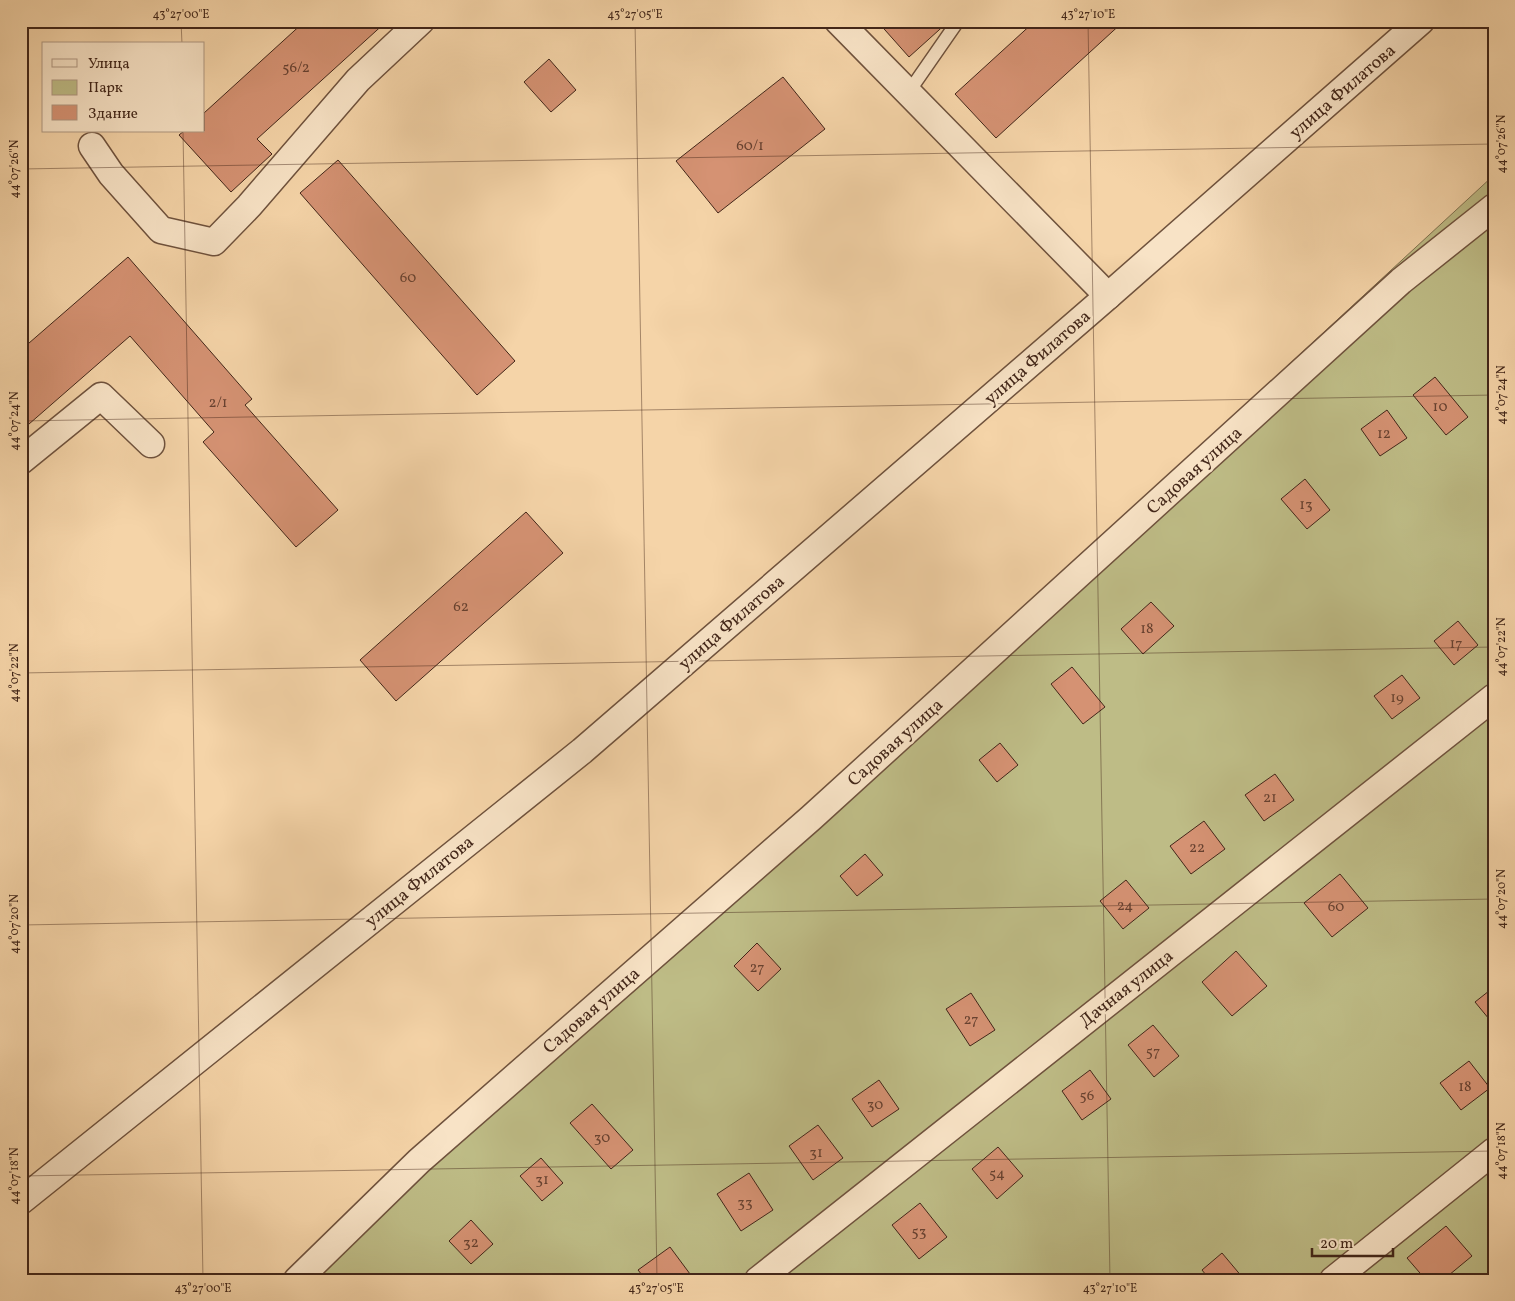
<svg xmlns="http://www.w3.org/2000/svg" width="1515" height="1301" viewBox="0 0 1515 1301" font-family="Vollkorn,serif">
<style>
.green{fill:#bebc86;stroke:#807150}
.building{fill:#d59273;stroke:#422619}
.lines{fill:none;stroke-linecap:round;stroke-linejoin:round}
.lane-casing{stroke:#6f523d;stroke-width:15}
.street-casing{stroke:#6f523d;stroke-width:29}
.lane{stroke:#f8e3c6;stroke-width:12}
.street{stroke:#f8e3c6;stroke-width:26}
.ticks{fill:none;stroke:#422619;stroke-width:1;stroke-opacity:0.45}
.labels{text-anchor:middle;stroke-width:5;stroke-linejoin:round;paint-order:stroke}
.number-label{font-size:15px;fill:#674130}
.street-label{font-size:18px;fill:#422619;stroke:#f8e3c6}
.neatline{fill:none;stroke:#422619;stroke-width:2}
.ticks-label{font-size:12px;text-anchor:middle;fill:#422619}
</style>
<rect width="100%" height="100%" fill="#f5d4a8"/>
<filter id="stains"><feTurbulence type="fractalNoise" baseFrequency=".004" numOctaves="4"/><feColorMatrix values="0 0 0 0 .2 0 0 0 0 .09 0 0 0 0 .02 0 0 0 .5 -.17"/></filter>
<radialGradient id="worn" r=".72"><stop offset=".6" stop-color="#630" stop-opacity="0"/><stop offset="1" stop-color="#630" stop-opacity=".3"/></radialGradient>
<polygon class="green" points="1494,175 1494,1280 298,1280"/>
<g class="building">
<polygon points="305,21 387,21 257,139 272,154 231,192 179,135 184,131 204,131 204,113"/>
<polygon points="877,21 949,21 909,57"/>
<polygon points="1035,21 1124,21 996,138 955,94"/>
<polygon points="549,59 576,90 551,112 524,82"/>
<polygon points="783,77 825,129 718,213 676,161"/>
<polygon points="338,160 515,361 477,395 300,193"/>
<polygon points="128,257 252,399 245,405 338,510 296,547 203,442 214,432 130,336 21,431 21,350"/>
<polygon points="1435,377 1468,417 1446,435 1413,395"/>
<polygon points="1387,410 1407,438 1380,456 1361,429"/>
<polygon points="1305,479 1330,510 1307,529 1281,499"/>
<polygon points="526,512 563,553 396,701 360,660"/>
<polygon points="1151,602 1174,626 1143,654 1121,629"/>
<polygon points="1458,621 1478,645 1454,665 1434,641"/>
<polygon points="1072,667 1105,707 1083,724 1051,684"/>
<polygon points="1402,675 1420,698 1392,719 1374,696"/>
<polygon points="1000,743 1018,765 997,782 979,760"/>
<polygon points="1275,774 1294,800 1264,821 1245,795"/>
<polygon points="1204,821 1225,849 1191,874 1170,846"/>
<polygon points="865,854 883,875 857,896 840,876"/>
<polygon points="1340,874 1368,908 1332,937 1304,903"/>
<polygon points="1126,880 1149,908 1123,929 1100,901"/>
<polygon points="757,943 781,969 758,991 734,966"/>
<polygon points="1236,951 1267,986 1232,1016 1202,982"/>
<polygon points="1494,987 1494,1025 1475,1002"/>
<polygon points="971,993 995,1030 970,1046 946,1009"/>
<polygon points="1153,1025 1179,1056 1154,1077 1128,1045"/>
<polygon points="1469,1061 1490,1088 1461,1110 1440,1083"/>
<polygon points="1090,1070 1111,1099 1082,1120 1062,1091"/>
<polygon points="879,1080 899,1109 872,1127 852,1099"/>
<polygon points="592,1104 633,1150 611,1169 570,1123"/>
<polygon points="818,1125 843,1158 813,1180 789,1146"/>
<polygon points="998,1147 1023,1176 997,1199 972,1169"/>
<polygon points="541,1158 563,1183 542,1201 520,1176"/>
<polygon points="749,1173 773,1210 741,1231 717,1194"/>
<polygon points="920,1203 947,1237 919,1259 892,1225"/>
<polygon points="471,1220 493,1244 471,1264 449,1241"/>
<polygon points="1446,1226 1472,1256 1443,1280 1426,1280 1407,1258"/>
<polygon points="670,1247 693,1278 691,1280 646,1280 638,1270"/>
<polygon points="1222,1253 1243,1278 1241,1280 1210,1280 1202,1270"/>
<polygon points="411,1273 418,1280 405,1280"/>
</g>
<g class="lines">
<g class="lane-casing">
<polyline id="lane" points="908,93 958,21"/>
</g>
<g class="street-casing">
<g id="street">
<polyline points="838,21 1108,296"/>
<polyline points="92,146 111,174 161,230 214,242 249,206 358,80 421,21"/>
<polyline points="21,461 101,396 151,444"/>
<polyline points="21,1201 582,751 1108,296 1421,21"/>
<polyline points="297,1280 419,1161 811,818 1401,281 1494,207"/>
<polyline points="758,1280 1494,697"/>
<polyline points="1333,1280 1494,1151"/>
</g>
</g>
<use href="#lane" class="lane"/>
<use href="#street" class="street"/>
</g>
<path class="ticks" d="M 181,21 L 182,44M 635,21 L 657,1280M 1088,21 L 1110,1280M 183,131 L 203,1280M 21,169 L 1494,144M 21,421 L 1494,395M 21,673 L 1494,647M 21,925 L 1494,899M 21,1176 L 1494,1151"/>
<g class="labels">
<g class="number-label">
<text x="296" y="72">56/2</text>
<text x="750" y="150">60/1</text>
<text x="408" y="282">60</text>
<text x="218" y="407">2/1</text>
<text x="1440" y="411">10</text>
<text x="1384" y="438">12</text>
<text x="1306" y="509">13</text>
<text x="461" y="611">62</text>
<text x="1147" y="633">18</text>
<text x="1456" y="648">17</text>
<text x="1397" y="702">19</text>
<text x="1270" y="802">21</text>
<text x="1197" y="852">22</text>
<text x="1125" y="910">24</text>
<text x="1336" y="911">60</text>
<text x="757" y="972">27</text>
<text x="971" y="1024">27</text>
<text x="1153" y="1056">57</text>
<text x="1465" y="1091">18</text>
<text x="1087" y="1100">56</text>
<text x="875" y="1109">30</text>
<text x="602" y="1142">30</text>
<text x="816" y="1157">31</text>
<text x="997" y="1178">54</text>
<text x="542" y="1184">31</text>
<text x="745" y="1207">33</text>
<text x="919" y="1236">53</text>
<text x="471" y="1247">32</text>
</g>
<g class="street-label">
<text transform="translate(1342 91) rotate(-41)" y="6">улица Филатова</text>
<text transform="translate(1037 357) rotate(-41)" y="6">улица Филатова</text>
<text transform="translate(1194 470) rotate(-42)" y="6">Садовая улица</text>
<text transform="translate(731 622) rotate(-41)" y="6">улица Филатова</text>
<text transform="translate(895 742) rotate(-42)" y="6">Садовая улица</text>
<text transform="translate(419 881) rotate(-39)" y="6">улица Филатова</text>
<text transform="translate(1126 988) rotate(-38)" y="6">Дачная улица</text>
<text transform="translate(591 1010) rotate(-41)" y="6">Садовая улица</text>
</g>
</g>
<rect width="1515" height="1301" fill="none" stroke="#f5d4a8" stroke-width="55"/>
<rect x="42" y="42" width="162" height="90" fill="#f8e3c6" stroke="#af9781"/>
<rect x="52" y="59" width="25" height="8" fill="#f8e3c6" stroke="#af9781"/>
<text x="88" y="68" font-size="15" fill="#422619">Улица</text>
<rect x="52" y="80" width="25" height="15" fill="#bebc86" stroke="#af9781"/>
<text x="88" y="92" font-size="15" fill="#422619">Парк</text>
<rect x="52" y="105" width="25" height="15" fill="#d59273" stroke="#af9781"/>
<text x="88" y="118" font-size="15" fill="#422619">Здание</text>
<path d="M1312 1248v8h81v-8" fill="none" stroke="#422619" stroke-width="2.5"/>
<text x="1320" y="1248" font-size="15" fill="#422619" stroke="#f8e3c6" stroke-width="4" paint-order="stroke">20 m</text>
<rect x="28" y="28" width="1460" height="1246" class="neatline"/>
<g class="ticks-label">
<text x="181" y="18">43°27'00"E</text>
<text x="635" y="18">43°27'05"E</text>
<text x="1088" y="18">43°27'10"E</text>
<text transform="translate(1501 144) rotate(-90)" y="4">44°07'26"N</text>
<text transform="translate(14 169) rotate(-90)" y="4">44°07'26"N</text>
<text transform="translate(1501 395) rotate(-90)" y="4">44°07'24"N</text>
<text transform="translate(14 421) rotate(-90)" y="4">44°07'24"N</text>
<text transform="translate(1501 647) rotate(-90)" y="4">44°07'22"N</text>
<text transform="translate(14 673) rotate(-90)" y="4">44°07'22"N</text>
<text transform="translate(1501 899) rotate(-90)" y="4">44°07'20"N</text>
<text transform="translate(14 924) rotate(-90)" y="4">44°07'20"N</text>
<text transform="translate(1501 1151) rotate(-90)" y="4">44°07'18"N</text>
<text transform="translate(14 1176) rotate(-90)" y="4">44°07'18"N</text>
<text x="203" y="1292">43°27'00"E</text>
<text x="656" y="1292">43°27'05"E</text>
<text x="1110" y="1292">43°27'10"E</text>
</g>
<rect width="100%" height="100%" filter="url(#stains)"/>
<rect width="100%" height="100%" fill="url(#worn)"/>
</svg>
